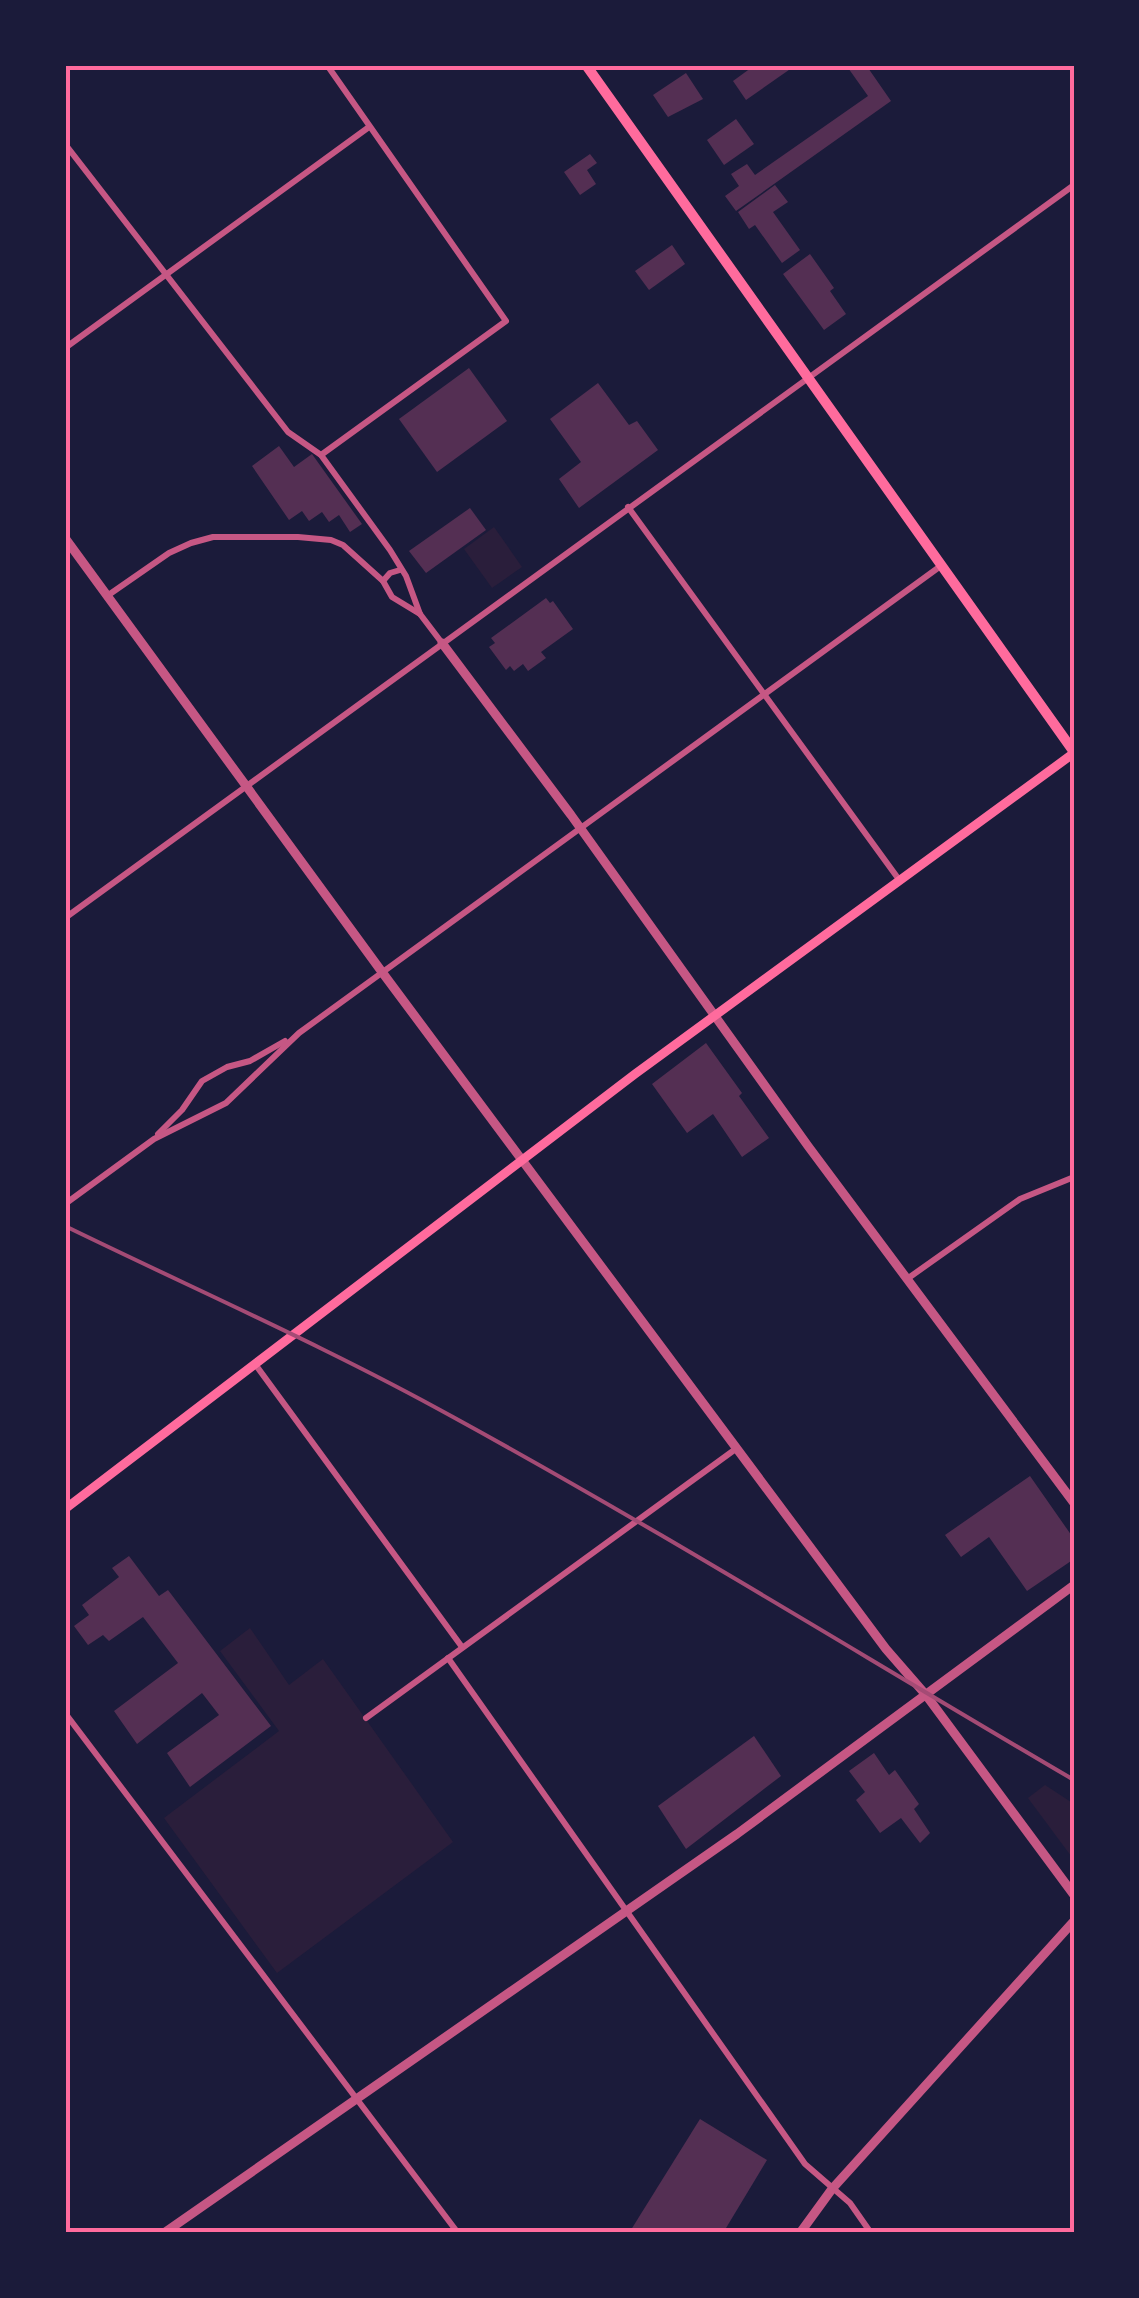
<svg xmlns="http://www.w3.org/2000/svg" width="1139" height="2298" viewBox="0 0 1139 2298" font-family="'PT Sans',sans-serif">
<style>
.green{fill:#2a1e3b}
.building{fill:#542f53}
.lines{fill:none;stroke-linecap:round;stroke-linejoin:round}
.minor{stroke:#c65784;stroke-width:6}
.tertiary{stroke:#c65784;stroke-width:9}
.secondary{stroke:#ff6b9d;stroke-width:9}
.primary{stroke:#ff6b9d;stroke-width:10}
.rail{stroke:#a44b75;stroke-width:4}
.neatline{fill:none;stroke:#ff6b9d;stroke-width:4}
</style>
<rect width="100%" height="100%" fill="#1b1b3a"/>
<g class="green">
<polygon points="494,527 522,567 492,588 464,549"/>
<polygon points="250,1628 289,1685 323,1659 453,1842 277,1973 164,1818 279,1731 220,1651"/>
<polygon points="1045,1785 1074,1804 1074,1860 1028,1798"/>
</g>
<g class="building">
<polygon points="755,65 796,65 746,100 733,81"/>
<polygon points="846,65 866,65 891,101 736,211 725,196 739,186 731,174 747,164 755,175 868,96"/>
<polygon points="686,73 703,99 668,117 653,95"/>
<polygon points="736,119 754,144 724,165 707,140"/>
<polygon points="590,154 597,163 587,170 596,184 580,195 564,172"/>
<polygon points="775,185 788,202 773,212 800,250 782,263 755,225 749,229 738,212"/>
<polygon points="672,245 685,264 649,290 635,271"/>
<polygon points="810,254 834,288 830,291 846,314 824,330 783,274"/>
<polygon points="469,368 507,421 437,472 399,419"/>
<polygon points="598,383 629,425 637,421 658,450 579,508 559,479 581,462 550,419"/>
<polygon points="279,446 294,467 312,454 362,524 350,532 339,515 329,522 322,512 309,521 302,511 289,520 252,466"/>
<polygon points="470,508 486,530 426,573 409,551"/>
<polygon points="546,598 550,603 553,601 573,629 541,652 546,658 528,671 523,664 514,671 510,666 506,670 489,647 495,643 491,638"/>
<polygon points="706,1043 742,1093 739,1096 769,1138 742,1157 713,1114 687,1133 652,1084"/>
<polygon points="1030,1476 1074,1539 1074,1559 1027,1591 989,1537 961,1557 945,1535"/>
<polygon points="129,1556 159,1596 168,1590 271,1726 190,1787 167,1753 219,1715 202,1693 137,1744 114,1711 178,1663 143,1617 109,1641 103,1635 88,1645 74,1626 89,1615 82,1605 119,1577 112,1568"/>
<polygon points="754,1736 781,1776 686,1849 658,1806"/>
<polygon points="874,1753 889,1775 895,1770 919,1804 914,1809 930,1833 920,1843 901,1818 880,1833 856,1800 865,1792 849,1771"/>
<polygon points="700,2119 767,2160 723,2233 629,2233"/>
</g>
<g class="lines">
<g class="minor">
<polyline points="65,144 288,432 321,455 390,550 406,576 420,614 442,643"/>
<polyline points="65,348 369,127"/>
<polyline points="321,455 506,321 327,65"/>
<polyline points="628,507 900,881"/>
<polyline points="383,581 390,573 400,570"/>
<polyline points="107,596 169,553 191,543 213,537 298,537 331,540 343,545 383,581 392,597 420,614"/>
<polyline points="65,918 1074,185"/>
<polyline points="158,1134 182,1110 202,1081 227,1067 250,1061 285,1041"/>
<polyline points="65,1204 154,1139 226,1103 299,1033 942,565"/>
<polyline points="907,1279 1020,1199 1074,1177"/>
<polyline points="255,1364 462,1647"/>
<polyline points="448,1658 805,2164 850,2203 871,2233"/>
<polyline points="65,1713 458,2233"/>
<polyline points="366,1718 737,1448"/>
</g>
<g class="tertiary">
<polyline points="65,538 382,972 886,1649 926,1695 1074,1895"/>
<polyline points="442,643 571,815 808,1146 1074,1503"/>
<polyline points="164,2233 737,1834 1074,1585"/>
<polyline points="800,2233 832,2189 1074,1921"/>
</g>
<polyline class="secondary" points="65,1509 635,1074 1074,753"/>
<polyline class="primary" points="586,65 1074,752"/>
<path class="rail" d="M 65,1226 C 194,1289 327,1347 453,1417 C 663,1532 867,1659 1074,1780"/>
</g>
<rect width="1139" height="2298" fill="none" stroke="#1b1b3a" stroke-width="135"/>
<rect x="68" y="68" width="1004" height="2162" class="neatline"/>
</svg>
